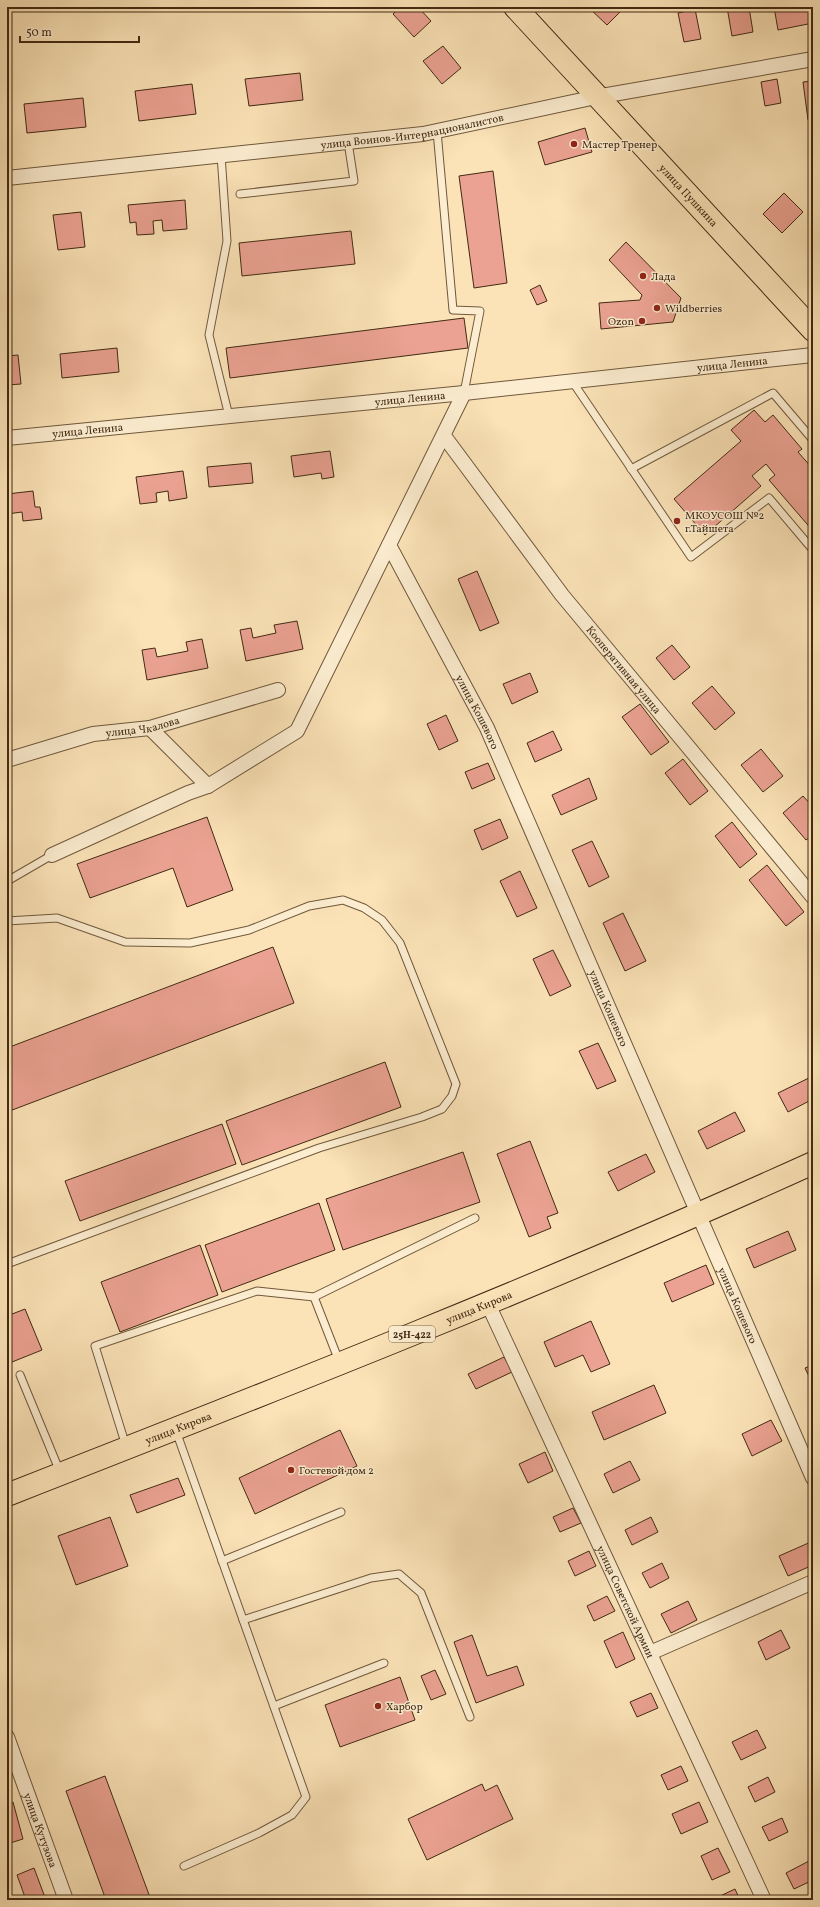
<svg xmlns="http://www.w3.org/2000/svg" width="820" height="1907" viewBox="0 0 820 1907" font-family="Vollkorn,serif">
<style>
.building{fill:#eba292;stroke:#412a13}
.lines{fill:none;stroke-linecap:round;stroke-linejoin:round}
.service-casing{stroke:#70583c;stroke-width:9}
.minor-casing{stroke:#70583c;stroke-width:16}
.primary-casing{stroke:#412a13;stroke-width:24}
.service{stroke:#fcedd0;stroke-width:7}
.minor{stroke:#fcedd0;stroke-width:14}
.primary{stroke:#fbe3b7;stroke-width:22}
.poi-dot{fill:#8f2418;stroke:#fcedd0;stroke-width:1.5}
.labels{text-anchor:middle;stroke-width:3;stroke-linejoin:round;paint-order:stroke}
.shield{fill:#fcedd0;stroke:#79644c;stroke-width:1}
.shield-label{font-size:10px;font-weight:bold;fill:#412a13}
.street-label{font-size:11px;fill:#412a13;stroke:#fcedd0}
.poi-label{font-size:11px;fill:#412a13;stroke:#fcedd0;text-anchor:start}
</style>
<rect width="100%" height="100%" fill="#fbe3b7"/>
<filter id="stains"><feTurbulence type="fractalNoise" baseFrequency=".005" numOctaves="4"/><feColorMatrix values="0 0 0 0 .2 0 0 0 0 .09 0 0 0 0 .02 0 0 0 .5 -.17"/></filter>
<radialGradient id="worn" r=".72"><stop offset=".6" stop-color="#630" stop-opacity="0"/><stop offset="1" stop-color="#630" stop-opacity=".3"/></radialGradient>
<g class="building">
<polygon points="400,7 418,7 431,21 414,37 393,14"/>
<polygon points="588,7 619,7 622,10 607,25"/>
<polygon points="727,7 749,7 753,32 732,36"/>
<polygon points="774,7 813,7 813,23 778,30"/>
<polygon points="695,9 701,39 684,42 678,13"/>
<polygon points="443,46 461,68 442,84 423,61"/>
<polygon points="300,73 303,100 249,106 245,79"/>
<polygon points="777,79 781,103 765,106 761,82"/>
<polygon points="813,81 813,119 808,120 803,82"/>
<polygon points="192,84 196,114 139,121 135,91"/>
<polygon points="83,98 86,127 27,133 24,104"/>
<polygon points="585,128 592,152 545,165 538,142"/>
<polygon points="493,171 507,283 474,288 459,176"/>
<polygon points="784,193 803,212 782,233 763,214"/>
<polygon points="185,200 187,229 163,231 162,220 153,221 154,234 137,235 136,222 130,223 128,205"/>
<polygon points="81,212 85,247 58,250 53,215"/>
<polygon points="351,231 355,264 242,276 239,243"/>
<polygon points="626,242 681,298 673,322 601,329 599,303 640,300 642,295 609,260"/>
<polygon points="540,285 547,301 537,305 530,290"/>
<polygon points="464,318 468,348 230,378 226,348"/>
<polygon points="117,348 119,372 62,378 60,354"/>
<polygon points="18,355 21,384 7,385 7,356"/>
<polygon points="754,410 765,422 773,415 802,449 798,452 813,469 813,531 769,480 775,475 766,464 752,476 761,486 705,535 674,499 741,441 731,430"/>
<polygon points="330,451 334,477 322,479 321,473 294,477 291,456"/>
<polygon points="251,463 253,483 209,487 207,467"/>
<polygon points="183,471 187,498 169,501 168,491 156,493 157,502 140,504 136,477"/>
<polygon points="33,491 35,507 40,507 42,519 23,521 22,512 7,514 7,494"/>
<polygon points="477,571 499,623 480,631 458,579"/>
<polygon points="297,621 303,649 246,661 240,630 251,628 253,638 276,633 274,625"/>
<polygon points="202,639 208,668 147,680 142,650 155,648 157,657 188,651 186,642"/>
<polygon points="672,645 690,667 674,680 656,658"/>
<polygon points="530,673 538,692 512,704 503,684"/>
<polygon points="712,686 735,713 715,730 692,703"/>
<polygon points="640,704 669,742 651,755 622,717"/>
<polygon points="446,715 458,741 439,750 427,724"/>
<polygon points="553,731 562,750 535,762 527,743"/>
<polygon points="761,749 783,776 763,792 741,765"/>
<polygon points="683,759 708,791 690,805 665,773"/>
<polygon points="488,763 495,779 472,789 465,772"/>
<polygon points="589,778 597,799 561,815 552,795"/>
<polygon points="803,796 813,807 813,835 806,840 783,813"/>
<polygon points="207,817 233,890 187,907 173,868 90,898 77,864"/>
<polygon points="500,819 508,838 482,850 474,830"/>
<polygon points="732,822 757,854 740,868 715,836"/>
<polygon points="592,841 609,877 589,887 572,850"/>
<polygon points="767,865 804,912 786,926 749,880"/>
<polygon points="520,871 537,908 517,917 500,881"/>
<polygon points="623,913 646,961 625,971 603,923"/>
<polygon points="273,947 294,1003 7,1112 7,1048"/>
<polygon points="553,950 571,986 550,996 533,959"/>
<polygon points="598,1043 616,1081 597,1089 579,1051"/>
<polygon points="385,1062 401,1107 242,1165 226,1121"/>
<polygon points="813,1076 813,1099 788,1112 778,1093"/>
<polygon points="735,1112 745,1131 707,1149 698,1131"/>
<polygon points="222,1124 236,1164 80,1221 65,1181"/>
<polygon points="530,1141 558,1213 547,1217 551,1228 529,1237 497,1154"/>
<polygon points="463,1152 480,1202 343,1250 326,1199"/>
<polygon points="646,1154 655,1172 618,1191 608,1172"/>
<polygon points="319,1203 335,1250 222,1292 205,1245"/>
<polygon points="788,1231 796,1250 754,1268 746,1249"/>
<polygon points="200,1245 218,1295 120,1332 101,1282"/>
<polygon points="706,1265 714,1284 672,1302 664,1283"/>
<polygon points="25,1309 42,1350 7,1364 7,1316"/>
<polygon points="591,1321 610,1364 591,1372 583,1355 555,1367 544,1342"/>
<polygon points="504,1357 512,1372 476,1389 468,1374"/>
<polygon points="813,1365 813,1385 805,1368"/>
<polygon points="654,1385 666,1413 604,1440 592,1412"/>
<polygon points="771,1420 782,1441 752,1456 742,1434"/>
<polygon points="340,1430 357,1466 255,1514 239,1478"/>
<polygon points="545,1452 553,1471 528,1483 519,1464"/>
<polygon points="630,1461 640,1480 613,1493 604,1474"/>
<polygon points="178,1478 185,1495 137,1513 130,1495"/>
<polygon points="573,1508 581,1523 560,1532 553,1517"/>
<polygon points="110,1517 128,1566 76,1585 58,1536"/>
<polygon points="651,1517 658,1532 632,1545 625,1530"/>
<polygon points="813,1541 813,1565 788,1576 779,1556"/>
<polygon points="589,1551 596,1566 575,1576 568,1561"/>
<polygon points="662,1563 669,1578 650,1588 642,1573"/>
<polygon points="607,1596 615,1611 594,1621 587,1606"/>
<polygon points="688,1601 697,1620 671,1633 661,1614"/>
<polygon points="781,1630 790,1648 766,1660 758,1642"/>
<polygon points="623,1632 635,1659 616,1668 604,1641"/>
<polygon points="472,1635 487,1676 517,1666 524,1685 476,1703 454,1642"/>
<polygon points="435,1670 446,1694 431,1700 421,1676"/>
<polygon points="400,1677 415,1720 340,1747 325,1705"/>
<polygon points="651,1693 658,1708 637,1717 630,1702"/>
<polygon points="757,1730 766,1748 741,1760 732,1742"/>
<polygon points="681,1766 688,1781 668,1790 661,1775"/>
<polygon points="105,1776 151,1900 106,1900 66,1791"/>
<polygon points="768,1777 775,1792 755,1802 748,1787"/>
<polygon points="482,1784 485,1791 497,1785 513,1819 427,1860 408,1819"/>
<polygon points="13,1802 23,1839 7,1844 7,1804"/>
<polygon points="699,1802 708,1822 681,1834 672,1814"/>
<polygon points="782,1818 788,1832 769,1841 762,1827"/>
<polygon points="718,1848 730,1872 712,1880 701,1856"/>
<polygon points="809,1861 813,1869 813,1880 794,1889 786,1873"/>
<polygon points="34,1868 46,1900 26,1900 17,1875"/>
<polygon points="735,1889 740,1900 719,1900 718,1897"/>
</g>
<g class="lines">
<g class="service-casing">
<g id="service">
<polyline points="437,131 453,310 480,311 464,393"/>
<polyline points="221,155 227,241 209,335 229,416"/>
<polyline points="240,194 354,181 348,142"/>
<polyline points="572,381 691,557 769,498 813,550"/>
<polyline points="631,469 773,393 813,440"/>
<polyline points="7,884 9,880 52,855"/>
<polyline points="7,921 57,918 125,942 190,943 249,930 309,906 343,900 364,908 382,920 400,943 456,1084 452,1096 442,1109 422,1117 319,1148 7,1264"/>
<polyline points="314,1297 339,1361"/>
<polyline points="20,1375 60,1472"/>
<polyline points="176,1431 306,1797 292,1815 259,1833 184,1866"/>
<polyline points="126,1446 95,1346 257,1291 314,1297 475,1218"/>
<polyline points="222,1561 341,1512"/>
<polyline points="243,1620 371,1578 399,1574 421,1593 470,1717"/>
<polyline points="274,1706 384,1663"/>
</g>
</g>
<g class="minor-casing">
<g id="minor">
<path id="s1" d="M 7,178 L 423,134 L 596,97 L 813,59"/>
<path id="s2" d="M 444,436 L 562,595 L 813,897"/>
<path id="s3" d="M 7,438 L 464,393 L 813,355"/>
<path id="s4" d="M 389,545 L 487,728 L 813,1478"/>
<polyline points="150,728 208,786"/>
<path id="s5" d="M 7,760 L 93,734 L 150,728 L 278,690"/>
<polyline points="52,855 188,793 208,786 297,731 464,393"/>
<path id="s6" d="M 488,1304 L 764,1900"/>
<polyline points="650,1653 813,1582"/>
<path id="s7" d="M 7,1737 L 66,1900"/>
</g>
</g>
<g class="primary-casing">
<g id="primary">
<path id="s8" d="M 515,7 L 813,330"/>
<path id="s9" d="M 7,1495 C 278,1389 548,1283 813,1163"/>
</g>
</g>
<use href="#service" class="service"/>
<use href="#minor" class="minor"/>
<use href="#primary" class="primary"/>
</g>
<g class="poi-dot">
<circle cx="574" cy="144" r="4"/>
<circle cx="643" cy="276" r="4"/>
<circle cx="657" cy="308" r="4"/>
<circle cx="642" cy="321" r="4"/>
<circle cx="677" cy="521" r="4"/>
<circle cx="291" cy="1470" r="4"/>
<circle cx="378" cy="1706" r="4"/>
</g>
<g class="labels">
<rect class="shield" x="389" y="1326" width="46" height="16" rx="3"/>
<g class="shield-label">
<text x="412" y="1338">25Н-422</text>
</g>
<g class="street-label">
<text dy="4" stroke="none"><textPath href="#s1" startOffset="408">улица Воинов-Интернационалистов</textPath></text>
<text dy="4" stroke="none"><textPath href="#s8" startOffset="256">улица Пушкина</textPath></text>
<text dy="4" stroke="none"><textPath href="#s3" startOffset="729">улица Ленина</textPath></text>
<text dy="4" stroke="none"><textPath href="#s3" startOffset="405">улица Ленина</textPath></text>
<text dy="4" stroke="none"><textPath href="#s3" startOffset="81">улица Ленина</textPath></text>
<text dy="4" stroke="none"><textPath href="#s2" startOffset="295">Кооперативная улица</textPath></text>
<text dy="4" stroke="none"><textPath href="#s4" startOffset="189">улица Кошевого</textPath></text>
<text dy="4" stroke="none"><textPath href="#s5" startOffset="140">улица Чкалова</textPath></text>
<text dy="4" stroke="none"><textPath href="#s4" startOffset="513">улица Кошевого</textPath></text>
<text dy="4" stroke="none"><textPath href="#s4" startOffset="837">улица Кошевого</textPath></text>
<text dy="4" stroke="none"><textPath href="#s9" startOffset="508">улица Кирова</textPath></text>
<text dy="4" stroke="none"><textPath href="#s9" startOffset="184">улица Кирова</textPath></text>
<text dy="4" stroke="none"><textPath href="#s6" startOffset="328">улица Советской Армии</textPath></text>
<text dy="4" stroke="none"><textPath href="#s7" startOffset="99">улица Кутузова</textPath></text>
</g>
<g class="poi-label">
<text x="582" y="148">Мастер Тренер</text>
<text x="651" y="280">Лада</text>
<text x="665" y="312">Wildberries</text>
<text x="634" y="325" text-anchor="end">Ozon</text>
<text x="685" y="519">МКОУСОШ №2<tspan x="685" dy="13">г.Тайшета</tspan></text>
<text x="299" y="1474">Гостевой дом 2</text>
<text x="386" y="1710">Харбор</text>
</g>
</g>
<rect width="820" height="1907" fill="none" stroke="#fbe3b7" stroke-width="24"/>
<rect x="8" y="8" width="804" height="1891" fill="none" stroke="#412a13" stroke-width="2"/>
<rect x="12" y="12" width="796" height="1883" fill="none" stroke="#412a13"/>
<path d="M20 36v6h119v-6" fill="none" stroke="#412a13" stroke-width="2"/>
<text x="26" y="36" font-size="12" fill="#412a13" stroke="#fcedd0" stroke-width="3" paint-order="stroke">50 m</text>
<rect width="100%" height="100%" filter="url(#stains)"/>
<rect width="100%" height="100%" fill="url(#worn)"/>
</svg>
